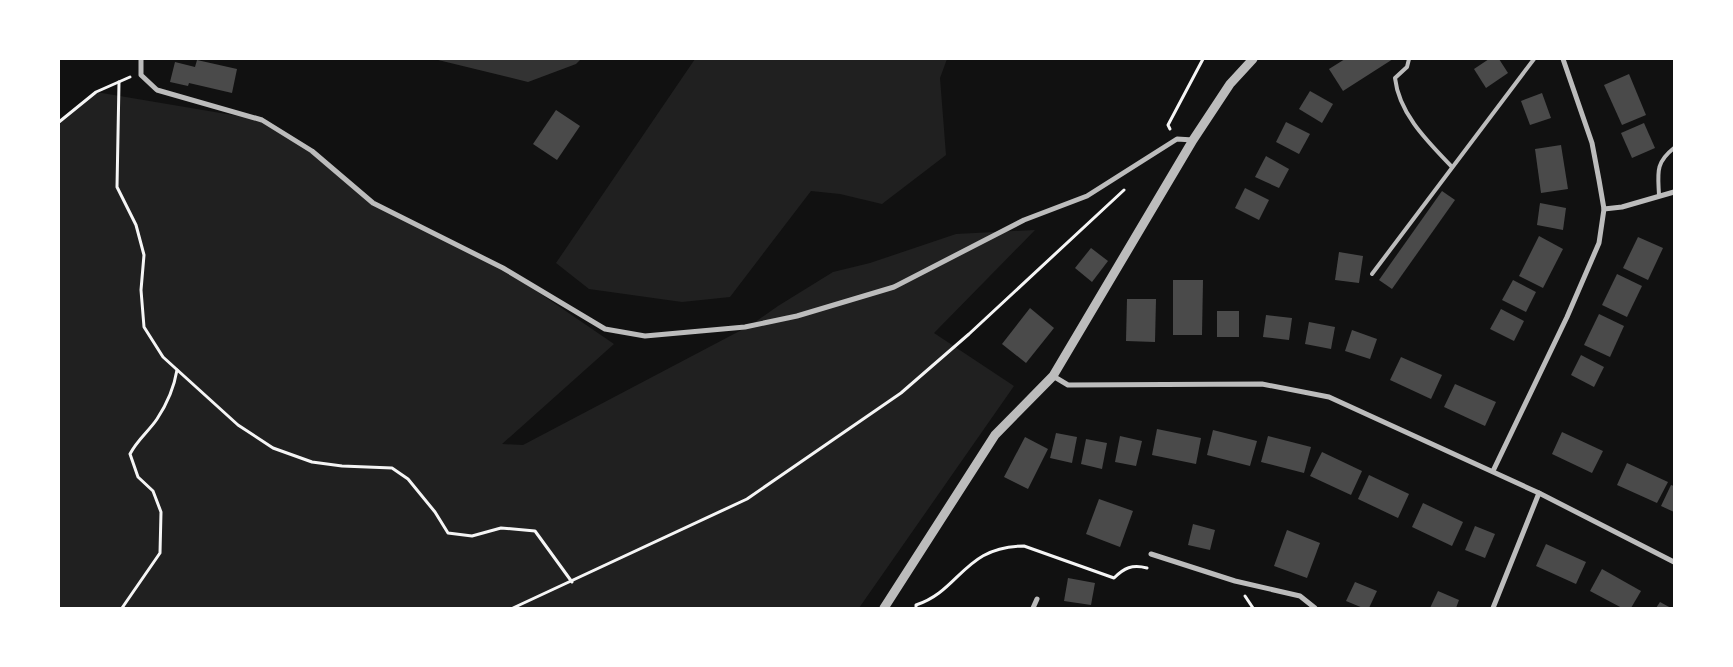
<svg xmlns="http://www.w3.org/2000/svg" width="1733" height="667" viewBox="0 0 1733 667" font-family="Montserrat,sans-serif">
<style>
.green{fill:#202020}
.water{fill:#333}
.building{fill:#4a4a4a}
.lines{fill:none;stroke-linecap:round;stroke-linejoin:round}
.path{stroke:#f5f5f5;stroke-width:3}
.service{stroke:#bcbcbc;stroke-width:4}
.minor{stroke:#bcbcbc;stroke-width:5}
.tertiary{stroke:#bcbcbc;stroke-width:9}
</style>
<rect width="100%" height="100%" fill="#111"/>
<g class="green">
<polygon points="695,59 947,59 940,78 946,155 882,204 840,194 811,191 730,297 682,302 589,289 556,263"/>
<polygon points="96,92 262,120 312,151 373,203 503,268 614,344 502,444 523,445 751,325 778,306 833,272 870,263 956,234 1035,230 934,333 1014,386 859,608 59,608 59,122"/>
</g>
<polygon class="water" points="434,59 581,59 576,64 528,82"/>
<g class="building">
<polygon points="1345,59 1393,59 1343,91 1329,69"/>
<polygon points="1489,59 1499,59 1508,73 1486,88 1474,69"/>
<polygon points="197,60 237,69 232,93 189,83 188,86 170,82 175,62 195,67"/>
<polygon points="1629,74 1646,115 1622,125 1604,85"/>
<polygon points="1310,91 1333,104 1322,123 1299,109"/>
<polygon points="1542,93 1551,118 1530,125 1521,101"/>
<polygon points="556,110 580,126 557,160 533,144"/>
<polygon points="1286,122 1310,134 1299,154 1276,142"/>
<polygon points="1644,123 1655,148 1632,158 1621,133"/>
<polygon points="1561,145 1568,189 1541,193 1535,149"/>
<polygon points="1266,156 1289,169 1279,188 1255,177"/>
<polygon points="1245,188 1269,200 1259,220 1235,208"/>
<polygon points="1442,191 1455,200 1392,289 1379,280"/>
<polygon points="1540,203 1566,208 1563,230 1537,225"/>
<polygon points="1539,236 1563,249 1543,288 1519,276"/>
<polygon points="1638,237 1663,248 1648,280 1623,268"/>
<polygon points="1091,248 1108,261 1092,282 1075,268"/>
<polygon points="1339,252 1363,256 1359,283 1335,280"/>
<polygon points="1617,274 1642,286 1627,317 1602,305"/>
<polygon points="1173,280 1203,280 1202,335 1173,335"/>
<polygon points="1513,280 1536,292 1526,312 1502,300"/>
<polygon points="1127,299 1156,299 1155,342 1126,341"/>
<polygon points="1030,308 1054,328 1026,363 1002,344"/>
<polygon points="1501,309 1524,321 1514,341 1490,329"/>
<rect x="1217" y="311" width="22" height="26"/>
<polygon points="1599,314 1624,326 1610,357 1584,345"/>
<polygon points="1266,315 1292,318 1289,340 1263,337"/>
<polygon points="1309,322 1335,327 1331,349 1305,344"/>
<polygon points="1352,330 1377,339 1370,359 1345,351"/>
<polygon points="1581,355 1604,367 1594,387 1571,375"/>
<polygon points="1401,357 1442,375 1431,399 1390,380"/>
<polygon points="1455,384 1496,402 1485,426 1444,407"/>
<polygon points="1157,429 1201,438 1196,464 1152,455"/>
<polygon points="1213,430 1257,441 1250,466 1207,455"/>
<polygon points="1562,432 1603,451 1592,473 1552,454"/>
<polygon points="1056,433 1077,437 1072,463 1050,458"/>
<polygon points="1120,436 1142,441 1136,466 1115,462"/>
<polygon points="1268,436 1311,447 1304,473 1261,462"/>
<polygon points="1025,437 1048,449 1028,489 1004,477"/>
<polygon points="1086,439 1107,443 1102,469 1081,464"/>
<polygon points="1322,452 1362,471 1351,495 1310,476"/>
<polygon points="1627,463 1668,482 1657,503 1617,485"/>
<polygon points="1369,475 1409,494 1398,518 1358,499"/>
<polygon points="1671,485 1674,486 1674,512 1661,506"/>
<polygon points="1099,499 1133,511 1120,547 1086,534"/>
<polygon points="1423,503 1463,522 1452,546 1412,527"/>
<polygon points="1193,524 1215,530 1210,550 1188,545"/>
<polygon points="1475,526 1495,534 1485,558 1465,550"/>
<polygon points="1287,530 1320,543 1307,578 1274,566"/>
<polygon points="1546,544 1586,562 1576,584 1536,566"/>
<polygon points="1602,569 1641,591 1631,608 1622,608 1590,591"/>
<polygon points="1068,578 1095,583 1091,605 1064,601"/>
<polygon points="1355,582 1377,591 1369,608 1363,608 1346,601"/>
<polygon points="1438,591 1459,600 1456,608 1430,608"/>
<polygon points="1660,602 1671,608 1656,608"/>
</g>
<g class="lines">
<g class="path">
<polyline points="119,82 117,187 136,225 144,255 141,290 144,327 163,357 238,425 273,448 312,462 342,466 392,468 408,479 435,512 448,533 472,536 501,528 535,531 572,582"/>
<polyline points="59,122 96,92 130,77"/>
<polyline points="1170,129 1168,125 1203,59"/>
<polyline points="1245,596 1253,608"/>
<path d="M 122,608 L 160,553 L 161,512 L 153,491 L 138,477 L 130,454 C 137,440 149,431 157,419 C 167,404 174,388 177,370"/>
<polyline points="513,608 747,499 901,393 969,334 1124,190"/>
<path d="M 916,608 L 916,605 C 960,591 964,546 1024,546 L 1114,578 C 1124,568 1132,564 1147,568"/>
</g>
<g class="service">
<path d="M 1409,59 L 1407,67 L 1395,78 C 1399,114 1428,142 1452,167"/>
<path d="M 1659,195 C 1658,173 1655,163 1674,148"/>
<polyline points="1372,274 1534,59"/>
</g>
<g class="minor">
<polyline points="141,59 141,75 157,90 262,120 312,151 373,203 503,268 605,329 645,336 745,327 797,316 894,287 1024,220 1087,196 1177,139 1193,140"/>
<polyline points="1604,209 1622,207 1674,192"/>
<polyline points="1053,376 1068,385 1262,384 1329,397 1539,493 1674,562"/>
<polyline points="1493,471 1567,317 1599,243 1604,209 1599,180 1592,143 1563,59"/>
<polyline points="1151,554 1235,581 1300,596 1315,608"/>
<polyline points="1033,608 1037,599"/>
<polyline points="1493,608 1539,493"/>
</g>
<polyline class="tertiary" points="884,608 995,435 1053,376 1193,140 1230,84 1253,59"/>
</g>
<rect width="1733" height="667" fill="none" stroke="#ffffff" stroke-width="120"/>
</svg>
